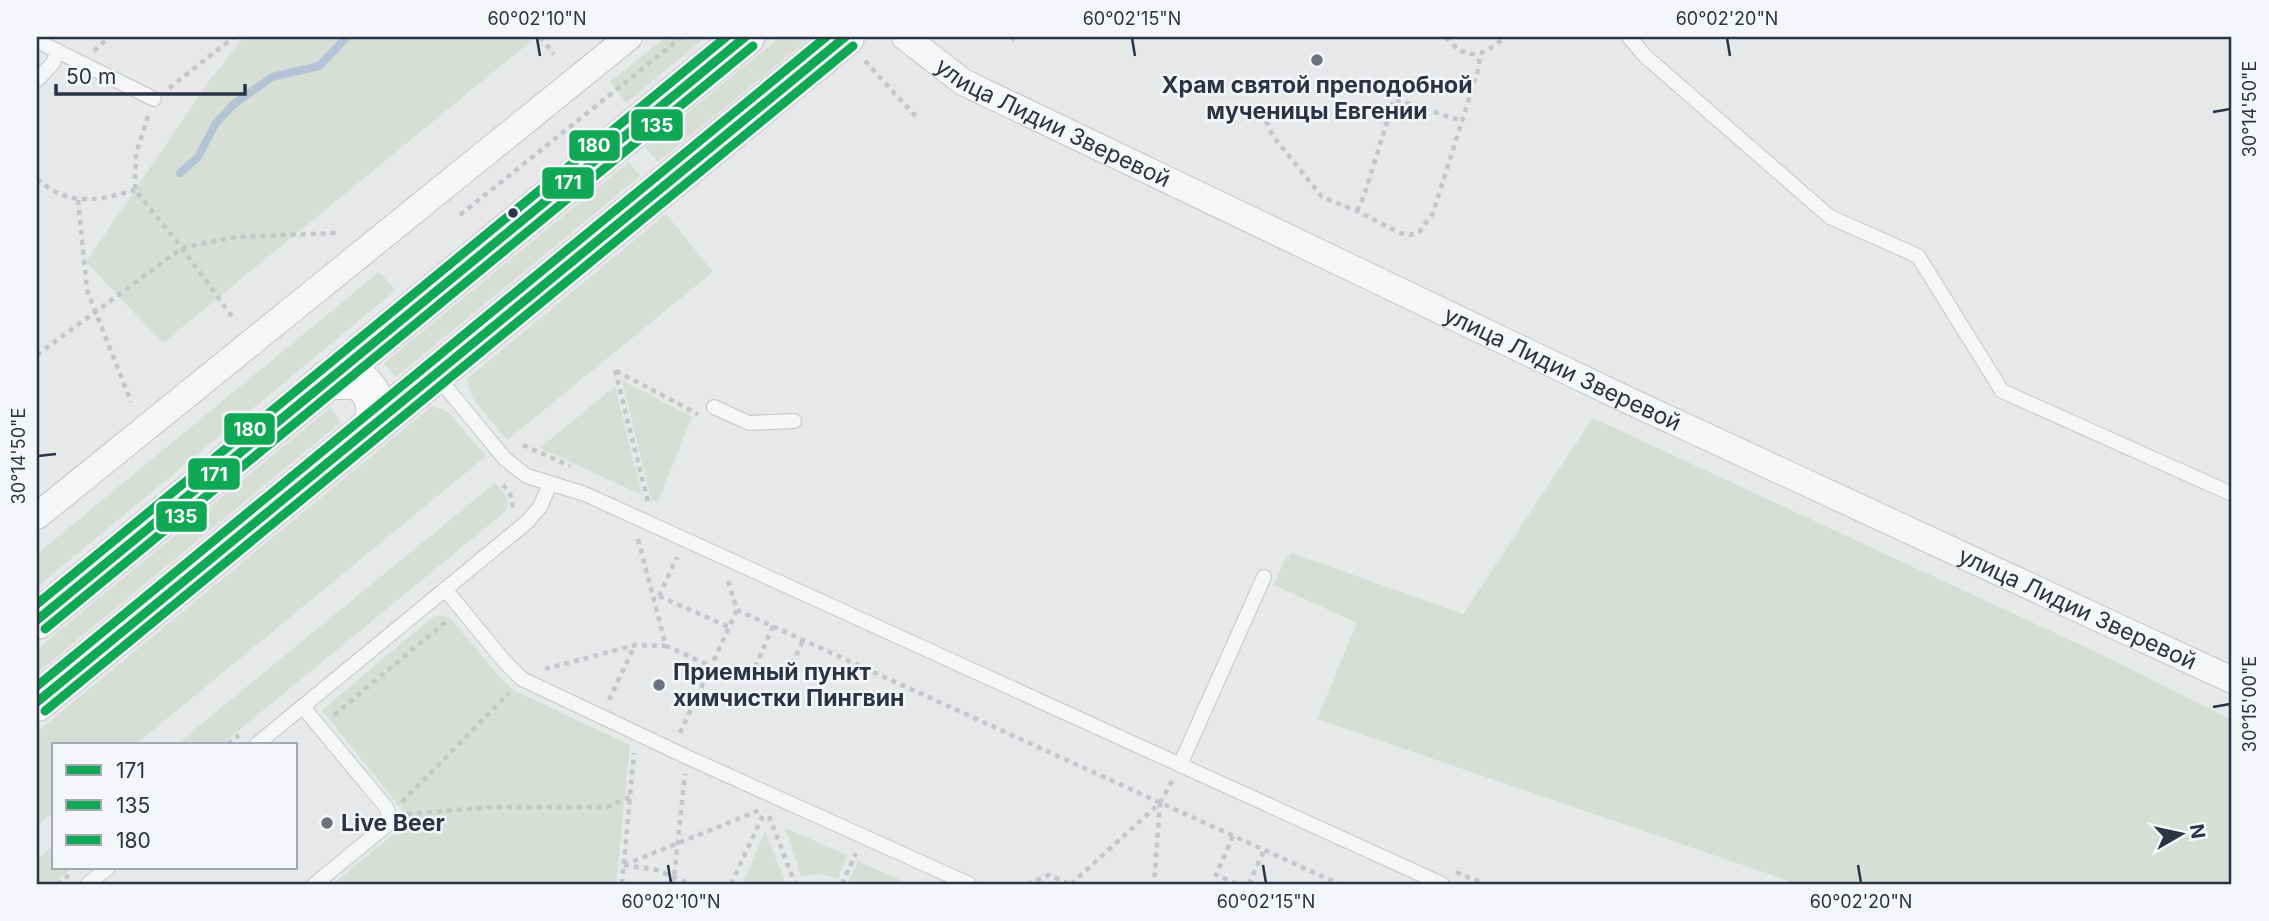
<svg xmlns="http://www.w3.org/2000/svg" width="2269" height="921" viewBox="0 0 2269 921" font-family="Inter,sans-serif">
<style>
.green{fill:#d6ded6}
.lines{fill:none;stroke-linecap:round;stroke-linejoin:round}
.stream{stroke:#b4c4d5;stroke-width:8}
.service-casing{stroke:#c4c6c8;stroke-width:16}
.minor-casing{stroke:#c4c6c8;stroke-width:28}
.primary-casing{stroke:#c2c5c8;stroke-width:40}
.path{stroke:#c5c6ca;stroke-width:4.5;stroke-dasharray:5 5;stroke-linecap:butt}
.service{stroke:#f5f6f7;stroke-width:14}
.minor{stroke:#f5f6f7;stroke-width:26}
.primary{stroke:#f8f8f8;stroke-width:38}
.bus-1-casing{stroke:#f4f6f9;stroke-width:14}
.bus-2-casing{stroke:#f4f6f9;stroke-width:14}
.bus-3-casing{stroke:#f4f6f9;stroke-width:14}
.bus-1{stroke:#10a855;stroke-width:9}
.bus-2{stroke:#10a855;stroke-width:9}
.bus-3{stroke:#10a855;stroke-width:9}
.ticks{fill:none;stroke:#2b3445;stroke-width:2.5}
.poi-dot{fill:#6c737f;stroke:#f4f6f9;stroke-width:2.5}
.bus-dot{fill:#2b3445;stroke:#f4f6f9;stroke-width:2.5}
.labels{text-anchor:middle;stroke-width:5;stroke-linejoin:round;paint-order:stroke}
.poi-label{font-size:23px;font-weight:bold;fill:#2b3445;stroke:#f4f6f9;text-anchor:start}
.street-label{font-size:23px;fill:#2b3445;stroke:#f4f6f9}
.line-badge{stroke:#f4f6f9;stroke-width:2.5}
.badge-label{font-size:19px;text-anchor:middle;font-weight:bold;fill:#fff}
.neatline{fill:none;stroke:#2b3445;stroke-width:2.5}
.ticks-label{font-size:18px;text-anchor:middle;fill:#2b3445}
</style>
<rect width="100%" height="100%" fill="#e6e8ea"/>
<g class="green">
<polygon points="244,37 536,37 163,343 86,262 209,81"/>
<polygon points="666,37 706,37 626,103 610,82"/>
<polygon points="780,37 811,37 658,162 645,147"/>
<polygon points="629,162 640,176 396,377 384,363"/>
<polygon points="666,214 713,272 507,440 472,397 467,379"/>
<polygon points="379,272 396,290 37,587 37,554"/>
<polygon points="622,380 692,417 658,502 651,499"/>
<polygon points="615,386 642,495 540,448"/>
<polygon points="432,406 448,412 486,456 136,744 54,744 54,812 37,826 37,732"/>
<polygon points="330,408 341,422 37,673 37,649"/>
<polygon points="1593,418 2115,661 2232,720 2232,884 1798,884 1317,719 1357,623 1274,585 1285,559 1292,553 1463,614"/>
<path d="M 495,483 C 503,492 511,498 506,511 L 222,744 L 177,744 Z"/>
<polygon points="442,615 450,618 503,681 515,691 630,745 616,884 333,884 410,820 322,710 433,617"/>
<polygon points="785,828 847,855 838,879 821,874 801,876"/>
<polygon points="765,831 785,882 782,884 743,884"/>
<polygon points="54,845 54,867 73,867 52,884 37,884 37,859"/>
<polygon points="858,861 909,884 851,884 848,883"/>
</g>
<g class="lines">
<polyline class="stream" points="180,173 198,157 216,123 235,103 272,77 319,66 347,37"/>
<g class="service-casing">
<g id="service">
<polyline points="1629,37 1645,56 1830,217 1918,256 2002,391 2232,494"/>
<polyline points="37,41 154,99"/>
<polyline points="37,80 53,63 58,51"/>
<polyline points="436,375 505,459 527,476 585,494 1442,884"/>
<polyline points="714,407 749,423 794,421"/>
<polyline points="445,589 504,661 522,679 687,757 969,884"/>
<polyline points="303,707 386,807 389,815 388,824 315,884"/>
<polyline points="257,744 527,522 540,507 550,484"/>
<polyline points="1180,765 1264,577"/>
<polyline points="88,884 109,867"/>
</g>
</g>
<g class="minor-casing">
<g id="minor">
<path id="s1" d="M 905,37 L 963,82 L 1619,396 L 2232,680"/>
<polyline points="37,516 629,37"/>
</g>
</g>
<g class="primary-casing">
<g id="primary">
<path d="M 327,380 L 359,380 C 376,395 379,407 371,428"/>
<polyline points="37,620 745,37"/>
<polyline points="37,702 845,37"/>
</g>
</g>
<g class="path">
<polyline points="540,37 554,54"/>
<polyline points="1011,37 1015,40"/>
<path d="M 1446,37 C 1467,63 1483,56 1505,37"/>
<polyline points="94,51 109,37"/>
<polyline points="865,61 919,120"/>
<polyline points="169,88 234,37"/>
<polyline points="148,116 136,154 135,190 182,248 233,318"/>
<polyline points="1266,121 1273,136 1322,197 1357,211 1400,233 1410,235 1419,232 1433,213 1478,70 1480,54"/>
<path d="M 37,179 C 69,207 97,201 135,190"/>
<polyline points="78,200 87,290 131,402"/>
<polyline points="1357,211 1365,193 1394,99 1462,121"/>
<polyline points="460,215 682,37"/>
<polyline points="37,355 182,248 235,237 336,233"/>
<polyline points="615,370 648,502"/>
<polyline points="616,371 698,414"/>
<polyline points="523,445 570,466"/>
<path d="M 503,485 C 509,492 514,499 512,508"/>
<polyline points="638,539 666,646 711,666"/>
<polyline points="728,581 737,610 1339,884"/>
<polyline points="659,596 729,627"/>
<polyline points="659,596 677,557"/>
<polyline points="773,626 756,665 786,678 803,640"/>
<polyline points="545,669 635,645 666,646"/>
<polyline points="609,700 635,645"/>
<polyline points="334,715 448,620"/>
<polyline points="680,733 737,610"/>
<polyline points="228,744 239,735"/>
<polyline points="402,802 509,693"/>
<polyline points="1160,803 1172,781"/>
<polyline points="407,814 493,807 607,807 630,797"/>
<polyline points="769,816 795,884"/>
<polyline points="1233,836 1216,875 1237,884"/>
<polyline points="624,865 760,810"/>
<polyline points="624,865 657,870 690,884"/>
<polyline points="1456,872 1484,884"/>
<polyline points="57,884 73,872"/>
<polyline points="622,884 634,753"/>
<polyline points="671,884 674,877 685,774"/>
<polyline points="731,884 765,811"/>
<polyline points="842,884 856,853"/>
<polyline points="1027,884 1049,875 1069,884"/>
<polyline points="1071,884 1160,803 1154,884"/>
<polyline points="1249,884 1264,850"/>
</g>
<use href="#service" class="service"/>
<use href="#minor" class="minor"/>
<use href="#primary" class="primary"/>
<g class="bus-1-casing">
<g id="bus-1">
<polyline points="37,620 745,37"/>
<polyline points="37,702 845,37"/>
</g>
</g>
<g class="bus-2-casing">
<g id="bus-2">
<polyline points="45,629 753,46"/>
<polyline points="45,711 853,46"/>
</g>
</g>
<g class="bus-3-casing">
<g id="bus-3">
<polyline points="37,604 726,37"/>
<polyline points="37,686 826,37"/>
</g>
</g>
<use href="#bus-1" class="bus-1"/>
<use href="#bus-2" class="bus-2"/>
<use href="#bus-3" class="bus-3"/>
</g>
<path class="ticks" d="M 537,38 L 540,56M 1132,38 L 1135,56M 1727,38 L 1730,56M 2213,112 L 2230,109M 38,456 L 56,454M 2213,707 L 2230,704M 668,865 L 671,883M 1263,865 L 1266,883M 1858,865 L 1861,883"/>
<g class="poi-dot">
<circle cx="1317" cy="60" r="7"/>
<circle cx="659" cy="685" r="7"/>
<circle cx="327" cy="823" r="7"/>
</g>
<circle class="bus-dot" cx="513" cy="213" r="6"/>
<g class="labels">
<g class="poi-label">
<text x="1317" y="93" text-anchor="middle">Храм святой преподобной<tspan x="1317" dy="26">мученицы Евгении</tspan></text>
<text x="673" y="680">Приемный пункт<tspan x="673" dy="26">химчистки Пингвин</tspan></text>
<text x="341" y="831">Live Beer</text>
</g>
<g class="street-label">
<text dy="8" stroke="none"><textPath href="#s1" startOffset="172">улица Лидии Зверевой</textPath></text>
<text dy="8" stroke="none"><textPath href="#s1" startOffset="738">улица Лидии Зверевой</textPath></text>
<text dy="8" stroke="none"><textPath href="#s1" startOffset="1306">улица Лидии Зверевой</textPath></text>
</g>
</g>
<g class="line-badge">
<rect x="630" y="108" width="54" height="34" rx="7" fill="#10a855"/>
<rect x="568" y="129" width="53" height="33" rx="7" fill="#10a855"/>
<rect x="541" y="166" width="54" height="34" rx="7" fill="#10a855"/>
<rect x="223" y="412" width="53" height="34" rx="7" fill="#10a855"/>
<rect x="187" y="457" width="54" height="34" rx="7" fill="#10a855"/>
<rect x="155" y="500" width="53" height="33" rx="7" fill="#10a855"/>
</g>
<g class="badge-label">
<text x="657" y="132">135</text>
<text x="594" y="152">180</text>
<text x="568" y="189">171</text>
<text x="250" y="436">180</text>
<text x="214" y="481">171</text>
<text x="181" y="523">135</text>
</g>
<rect width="2269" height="921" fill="none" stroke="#f4f6f9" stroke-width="77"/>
<rect x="52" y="743" width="245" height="126" fill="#f4f6f9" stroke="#a4a8b1" stroke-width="2"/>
<rect x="66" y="765" width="35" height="10" fill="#10a855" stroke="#a4a8b1" stroke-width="2"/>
<text x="116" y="778" font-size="21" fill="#2b3445">171</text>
<rect x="66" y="800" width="35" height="10" fill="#10a855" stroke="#a4a8b1" stroke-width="2"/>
<text x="116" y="813" font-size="21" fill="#2b3445">135</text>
<rect x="66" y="835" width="35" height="10" fill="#10a855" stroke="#a4a8b1" stroke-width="2"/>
<text x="116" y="848" font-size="21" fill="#2b3445">180</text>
<g transform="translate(2181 834) rotate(81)" stroke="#f4f6f9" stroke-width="5" paint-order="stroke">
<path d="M0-5L12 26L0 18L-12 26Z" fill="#2b3445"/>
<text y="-10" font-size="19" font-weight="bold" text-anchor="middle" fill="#2b3445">N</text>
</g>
<path d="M56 84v10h189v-10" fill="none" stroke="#2b3445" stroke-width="3.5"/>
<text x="66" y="84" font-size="21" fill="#2b3445" stroke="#f4f6f9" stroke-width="5" paint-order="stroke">50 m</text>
<rect x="38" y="38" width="2192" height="845" class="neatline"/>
<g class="ticks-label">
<text x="537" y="25">60°02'10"N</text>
<text x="1132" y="25">60°02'15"N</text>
<text x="1727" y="25">60°02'20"N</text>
<text transform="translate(2250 109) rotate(-90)" y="6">30°14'50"E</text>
<text transform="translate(19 456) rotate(-90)" y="6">30°14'50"E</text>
<text transform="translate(2250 704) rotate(-90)" y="6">30°15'00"E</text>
<text x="671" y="908">60°02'10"N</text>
<text x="1266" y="908">60°02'15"N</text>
<text x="1861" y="908">60°02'20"N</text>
</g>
</svg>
